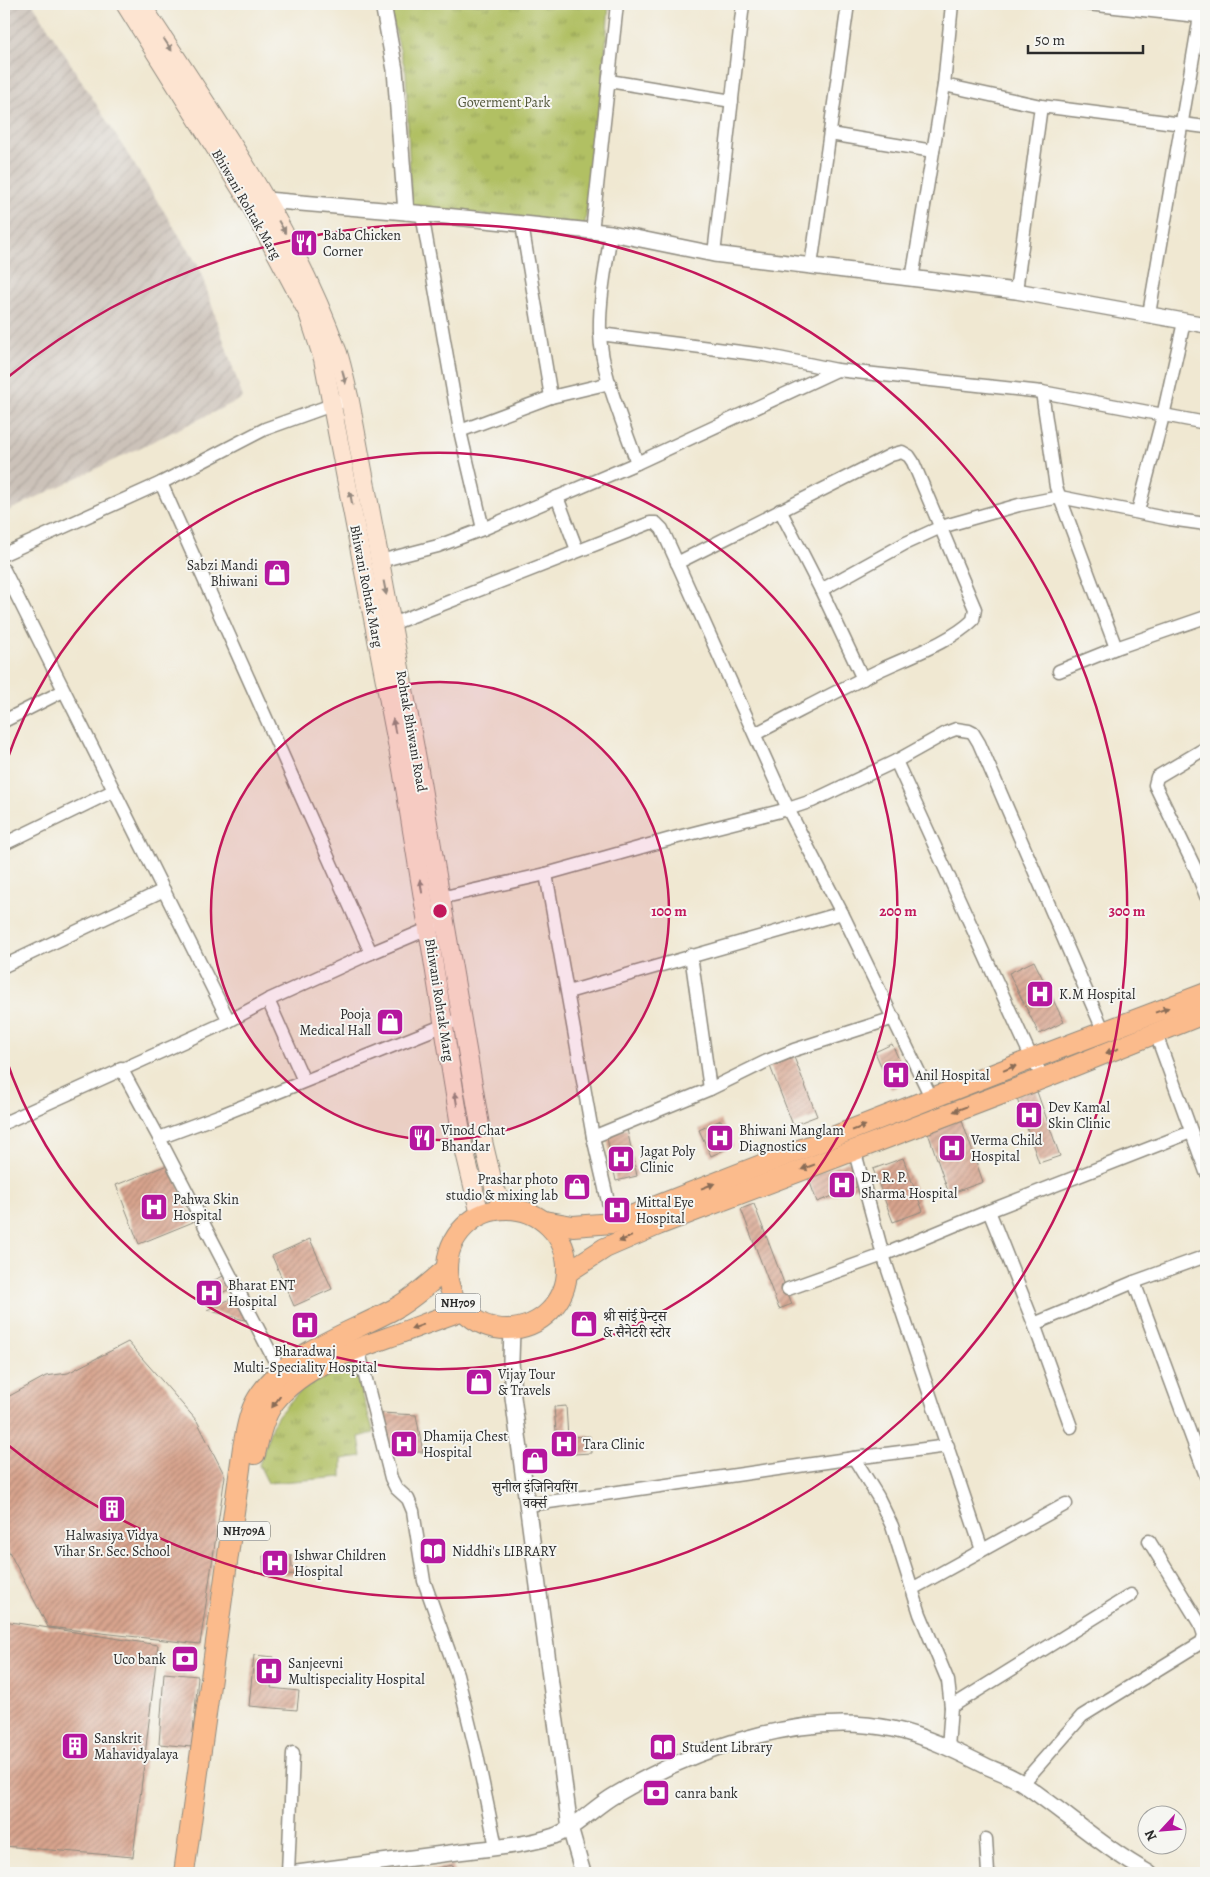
<svg xmlns="http://www.w3.org/2000/svg" width="1210" height="1877" viewBox="0 0 1210 1877" font-family="Alegreya,'Noto Serif Devanagari',serif">
<style>
.industrial{fill:url(#industrial-furrows)}
.grass{fill:url(#grass-tufts);stroke:#6e7647}
.building{fill:url(#building-hatch)}
.lines{fill:none;stroke-linecap:round;stroke-linejoin:round}
.minor-casing{stroke:#8e8a7e;stroke-width:15}
.tertiary-casing{stroke:#8e8a7e;stroke-width:18}
.secondary-casing{stroke:#8e8a7e;stroke-width:20}
.primary-casing{stroke:#8e8a7e;stroke-width:22}
.minor{stroke:#fff;stroke-width:12}
.tertiary{stroke:#fff;stroke-width:15}
.secondary{stroke:#fde4d1;stroke-width:18}
.primary{stroke:#fbbb8c;stroke-width:20}
.oneway{fill:#94887e}
.oneway2{fill:#896c57}
.ring{fill:none;stroke:#c2185b;stroke-width:2.5}
.labels{text-anchor:middle;stroke-width:4;stroke-linejoin:round;paint-order:stroke}
.shield{fill:#f6f6f2;stroke:#686867;stroke-width:1}
.shield-label{font-size:12px;font-weight:bold;fill:#2b2b2b}
.park-label{font-size:14px;fill:#53583c;stroke:#f6f6f2}
.street-label{font-size:14px;fill:#2b2b2b;stroke:#f6f6f2}
.poi-label{font-size:14px;fill:#2b2b2b;stroke:#f6f6f2;text-anchor:start}
.centre{fill:#c2185b;stroke:#f6f6f2;stroke-width:2.5}
.ring-label{font-size:15px;text-anchor:middle;font-weight:bold;fill:#c2185b;stroke:#f6f6f2;stroke-width:4;stroke-linejoin:round;paint-order:stroke}
</style>
<defs>
<pattern id="industrial-furrows" width="10" height="10" patternUnits="userSpaceOnUse" patternTransform="scale(1.25)"><rect width="10" height="10" fill="#ccc2b9"/><path d="M-1 1l2-2M0 10L10 0M9 11l2-2" fill="none" stroke="#afa79f"/></pattern>
<pattern id="grass-tufts" width="24" height="20" patternUnits="userSpaceOnUse" patternTransform="scale(1.25)"><rect width="24" height="20" fill="#b1c063"/><path d="M3 7l-1-3M5 7V3M7 7l1-3M15 17l-1-3M17 17v-4M19 17l1-3" fill="none" stroke="#909c52"/></pattern>
<pattern id="building-hatch" width="6" height="6" patternUnits="userSpaceOnUse" patternTransform="scale(1.25)"><rect width="6" height="6" fill="#d8a48e"/><path d="M-1 1l2-2M0 6l6-6M5 7l2-2" fill="none" stroke="#af8674"/></pattern>
</defs>
<rect width="100%" height="100%" fill="#f6f6f2"/>
<filter id="ink" filterUnits="userSpaceOnUse"><feTurbulence type="fractalNoise" baseFrequency=".02" numOctaves="2"/><feDisplacementMap in="SourceGraphic" scale="10" xChannelSelector="R" yChannelSelector="G"/><feConvolveMatrix kernelMatrix="1 2 1 2 8 2 1 2 1" color-interpolation-filters="sRGB"/></filter>
<filter id="wash" filterUnits="userSpaceOnUse"><feTurbulence type="fractalNoise" baseFrequency=".0096" numOctaves="4" result="noise"/><feDisplacementMap in="SourceGraphic" scale="20" xChannelSelector="R" yChannelSelector="G"/><feGaussianBlur stdDeviation="1.12" result="paint"/><feColorMatrix in="noise" values="0 0 0 0 0 0 0 0 0 0 0 0 0 0 0 0 0 1.4 0 .05"/><feComposite in="paint" operator="in"/></filter>
<g filter="url(#wash)">
<rect width="100%" height="100%" fill="#f0e8d2"/>
<polygon class="industrial" points="4,4 33,4 199,267 243,398 4,513"/>
<g class="grass">
<polygon points="388,4 609,4 603,84 585,224 411,208 406,73"/>
<polygon points="353,1363 374,1433 359,1437 362,1456 342,1459 342,1477 268,1483 259,1465 272,1425 279,1414 301,1390"/>
</g>
<g id="blocks">
<g class="building">
<polygon points="1034,961 1064,1022 1039,1034 1009,973"/>
<polygon points="892,1044 909,1082 891,1089 875,1052"/>
<polygon points="792,1052 817,1116 793,1125 768,1061"/>
<polygon points="1036,1089 1060,1156 1039,1163 1016,1096"/>
<polygon points="959,1112 983,1182 949,1194 925,1124"/>
<polygon points="721,1120 733,1146 711,1156 699,1130"/>
<polygon points="627,1129 637,1176 616,1181 606,1133"/>
<polygon points="903,1158 923,1211 893,1222 873,1169"/>
<polygon points="855,1159 864,1184 817,1202 808,1177"/>
<polygon points="170,1164 193,1222 139,1244 116,1185"/>
<polygon points="754,1204 792,1304 779,1309 741,1209"/>
<polygon points="310,1239 332,1289 294,1306 272,1256"/>
<polygon points="228,1274 234,1287 207,1300 201,1286"/>
<polygon points="239,1295 248,1321 207,1310"/>
<polygon points="128,1342 197,1421 225,1476 200,1644 48,1627 4,1542 4,1399 46,1376 68,1373"/>
<polygon points="566,1406 568,1437 590,1436 591,1453 558,1455 554,1407"/>
<polygon points="382,1413 416,1415 423,1452 390,1452 383,1428"/>
<polygon points="291,1555 292,1568 306,1567 306,1574 264,1575 263,1556"/>
<polygon points="4,1621 158,1645 133,1857 4,1846"/>
<polygon points="254,1655 274,1657 271,1688 299,1691 297,1710 249,1706"/>
<polygon points="164,1673 198,1676 192,1747 159,1744"/>
<polygon points="453,1865 455,1873 417,1873 417,1872"/>
</g>
</g>
</g>
<g filter="url(#ink)">
<use href="#blocks" fill-opacity="0" stroke="#8e8a7e" stroke-width="1"/>
<g class="lines">
<g class="minor-casing">
<g id="minor">
<polyline points="1088,4 1206,17"/>
<polyline points="609,81 732,101"/>
<polyline points="944,85 1041,106 1206,127"/>
<polyline points="830,134 933,151"/>
<polyline points="422,214 460,431 483,529"/>
<polyline points="522,225 551,397"/>
<polyline points="592,232 617,4"/>
<path d="M 611,233 C 606,266 599,300 600,333 C 601,374 624,424 637,463"/>
<polyline points="714,254 743,4"/>
<polyline points="811,266 848,4"/>
<polyline points="912,279 944,85 952,4"/>
<polyline points="1016,291 1041,106"/>
<polyline points="1149,314 1200,16"/>
<polyline points="600,334 764,355 837,370 1042,392 1206,423"/>
<polyline points="1042,392 1056,487 1116,648"/>
<polyline points="460,431 551,397 610,383"/>
<polyline points="161,483 371,953"/>
<polyline points="557,497 577,550"/>
<polyline points="780,510 821,590 863,679"/>
<polyline points="1138,511 1163,416 1184,322"/>
<polyline points="4,554 161,483 265,429 340,402"/>
<polyline points="380,561 438,546 483,529 637,463 837,370"/>
<path d="M 677,563 L 891,455 L 902,452 L 909,456 L 913,462 L 975,609 L 973,620 C 952,641 910,656 882,669 C 839,690 798,712 755,734"/>
<polyline points="4,570 229,1021"/>
<polyline points="821,590 906,543 941,527 1019,505 1060,497 1170,519 1206,524"/>
<polyline points="392,624 650,523 656,523 662,529 788,809 842,913 932,1099"/>
<polyline points="1059,671 1116,648 1206,617"/>
<polyline points="4,721 63,691"/>
<polyline points="1206,748 1157,777 1155,785 1196,870 1206,896"/>
<polyline points="896,761 1032,1059 1044,1078"/>
<polyline points="4,844 113,791"/>
<polyline points="546,874 593,1137 613,1223"/>
<polyline points="440,898 546,874 674,838 788,809 812,801 896,761 948,732 956,729 969,731 973,733 979,743 1104,1032"/>
<polyline points="691,955 710,1089"/>
<polyline points="4,966 164,890"/>
<polyline points="568,992 842,913"/>
<polyline points="268,1000 304,1081"/>
<polyline points="1156,1034 1206,1172"/>
<polyline points="121,1068 159,1138 280,1371"/>
<polyline points="4,1123 229,1021 268,1000 371,953 435,926"/>
<polyline points="593,1137 710,1089 767,1061 794,1050 894,1018"/>
<polyline points="159,1138 221,1115 462,1018"/>
<polyline points="854,1149 883,1255 982,1550"/>
<polyline points="989,1211 1034,1324 1071,1427"/>
<polyline points="1134,1282 1206,1476"/>
<polyline points="788,1289 883,1255 989,1211 1191,1132"/>
<polyline points="1034,1324 1134,1282 1206,1256"/>
<polyline points="358,1348 391,1478 396,1488 408,1499 413,1511 424,1581 457,1674 477,1755 496,1847"/>
<polyline points="854,1458 878,1497 892,1526 920,1614 948,1681 951,1707 948,1748"/>
<polyline points="528,1505 854,1458 948,1446"/>
<polyline points="912,1589 1066,1504"/>
<polyline points="951,1707 1131,1595"/>
<polyline points="1023,1783 1082,1716 1202,1642 1204,1635 1201,1626 1149,1541"/>
<polyline points="986,1839 988,1873"/>
<polyline points="288,1873 293,1753"/>
</g>
</g>
<g class="tertiary-casing">
<g id="tertiary">
<polyline points="383,4 395,70 406,212"/>
<polyline points="257,201 266,200 406,212 611,233 714,254 1016,291 1206,325"/>
<polyline points="512,1330 511,1360 513,1397 570,1828 583,1873"/>
<path d="M 297,1873 C 351,1866 404,1859 458,1852 C 489,1848 524,1846 554,1836 C 576,1828 594,1807 615,1795 C 693,1749 802,1710 893,1729 C 926,1736 958,1752 988,1767 C 1000,1772 1014,1777 1025,1785 C 1067,1814 1104,1848 1149,1873"/>
</g>
</g>
<g class="secondary-casing">
<g id="secondary">
<polyline points="125,4 249,202 308,313 323,359 402,769 463,1144 480,1215"/>
<path d="M 141,4 C 214,116 293,226 338,353 C 343,368 346,385 350,401 L 417,759 L 482,1137 L 494,1187 L 505,1208"/>
</g>
</g>
<g class="primary-casing">
<g id="primary">
<circle cx="507" cy="1269" r="60"/>
<polyline points="544,1221 573,1226 613,1223 1032,1059 1206,993"/>
<polyline points="568,1272 605,1248 658,1225 1044,1078 1206,1013"/>
<path d="M 255,1454 C 259,1437 264,1415 275,1401 C 304,1366 353,1350 395,1335 C 417,1327 440,1318 463,1310"/>
<path d="M 184,1873 L 243,1447 C 246,1433 248,1415 255,1403 C 281,1354 349,1334 396,1308 C 415,1297 431,1282 447,1268"/>
</g>
</g>
<use href="#minor" class="minor"/>
<use href="#tertiary" class="tertiary"/>
<use href="#secondary" class="secondary"/>
<use href="#primary" class="primary"/>
</g>
<defs><path id="oneway-solid" d="M-6-.8H1V-3.2L6.5 0L1 3.2V.8H-6Z" transform="scale(1.25)"/></defs>
<g class="oneway">
<use href="#oneway-solid" transform="translate(168 45) rotate(57)"/>
<use href="#oneway-solid" transform="translate(282 227) rotate(60)"/>
<use href="#oneway-solid" transform="translate(344 377) rotate(76)"/>
<use href="#oneway-solid" transform="translate(351 498) rotate(-101)"/>
<use href="#oneway-solid" transform="translate(385 588) rotate(79)"/>
<use href="#oneway-solid" transform="translate(394 726) rotate(-101)"/>
<use href="#oneway-solid" transform="translate(421 886) rotate(-99)"/>
<use href="#oneway-solid" transform="translate(456 1099) rotate(-99)"/>
</g>
<g class="oneway2">
<use href="#oneway-solid" transform="translate(1162 1010) rotate(-20)"/>
<use href="#oneway-solid" transform="translate(1112 1051) rotate(159)"/>
<use href="#oneway-solid" transform="translate(1010 1068) rotate(-22)"/>
<use href="#oneway-solid" transform="translate(960 1109) rotate(159)"/>
<use href="#oneway-solid" transform="translate(859 1128) rotate(-21)"/>
<use href="#oneway-solid" transform="translate(808 1167) rotate(159)"/>
<use href="#oneway-solid" transform="translate(708 1186) rotate(-21)"/>
<use href="#oneway-solid" transform="translate(625 1239) rotate(157)"/>
<use href="#oneway-solid" transform="translate(417 1327) rotate(160)"/>
<use href="#oneway-solid" transform="translate(276 1402) rotate(126)"/>
</g>
</g>
<circle cx="440" cy="911" r="229" fill="#c2185b" fill-opacity=".12"/>
<g class="ring">
<circle cx="440" cy="911" r="229"/>
<path d="M4 769A458 458 0 1 1 4 1053"/>
<path d="M8 377A687 687 0 1 1 8 1445"/>
</g>
<defs>
<g id="restaurant-square" transform="scale(1.4375)"><rect x="-9" y="-9" width="18" height="18" rx="4" fill="#b5179e" stroke="#f6f6f2"/><path d="M-5-6h1v4h1v-4h1v4h1v-4h1v5L-1.5 .5V6h-2V.5L-5-1ZM5-6V6H3V1.5H1.5Q1.5-4 5-6Z" fill="#fff"/></g>
<g id="shop-square" transform="scale(1.4375)"><rect x="-9" y="-9" width="18" height="18" rx="4" fill="#b5179e" stroke="#f6f6f2"/><path d="M-5-2.5h2.3a2.7 3.5 0 0 1 5.4 0H5L5.5 6h-11ZM-1.5-2.5h3a1.5 2.3 0 0 0-3 0Z" fill="#fff"/></g>
<g id="hospital-square" transform="scale(1.4375)"><rect x="-9" y="-9" width="18" height="18" rx="4" fill="#b5179e" stroke="#f6f6f2"/><path d="M-5-5h3v3.5h4V-5h3V5h-3V1.5h-4V5h-3Z" fill="#fff"/></g>
<g id="building-square" transform="scale(1.4375)"><rect x="-9" y="-9" width="18" height="18" rx="4" fill="#b5179e" stroke="#f6f6f2"/><path d="M-4-6H4V6H1V3H-1V6H-4ZM-2.5-4.3h1.7v1.8h-1.7ZM.8-4.3h1.7v1.8H.8ZM-2.5-1h1.7V.8h-1.7ZM.8-1h1.7V.8H.8Z" fill="#fff"/></g>
<g id="library-square" transform="scale(1.4375)"><rect x="-9" y="-9" width="18" height="18" rx="4" fill="#b5179e" stroke="#f6f6f2"/><path d="M-6-4Q-3-5.5-.7-3.5V5Q-3 3-6 4ZM6-4Q3-5.5 .7-3.5V5Q3 3 6 4Z" fill="#fff"/></g>
<g id="bank-square" transform="scale(1.4375)"><rect x="-9" y="-9" width="18" height="18" rx="4" fill="#b5179e" stroke="#f6f6f2"/><path d="M-6-4H6V4H-6ZM0-2.3a2.3 2.3 0 1 0 0 4.6a2.3 2.3 0 1 0 0-4.6Z" fill="#fff"/></g>
</defs>
<g fill-rule="evenodd">
<use href="#restaurant-square" x="304" y="243"/>
<use href="#shop-square" x="277" y="573"/>
<use href="#hospital-square" x="1040" y="994"/>
<use href="#shop-square" x="390" y="1022"/>
<use href="#hospital-square" x="896" y="1075"/>
<use href="#hospital-square" x="1029" y="1115"/>
<use href="#restaurant-square" x="422" y="1138"/>
<use href="#hospital-square" x="720" y="1138"/>
<use href="#hospital-square" x="952" y="1148"/>
<use href="#hospital-square" x="621" y="1159"/>
<use href="#hospital-square" x="842" y="1185"/>
<use href="#shop-square" x="577" y="1187"/>
<use href="#hospital-square" x="154" y="1207"/>
<use href="#hospital-square" x="617" y="1210"/>
<use href="#hospital-square" x="209" y="1293"/>
<use href="#shop-square" x="584" y="1324"/>
<use href="#hospital-square" x="305" y="1325"/>
<use href="#shop-square" x="479" y="1382"/>
<use href="#hospital-square" x="404" y="1444"/>
<use href="#hospital-square" x="564" y="1444"/>
<use href="#shop-square" x="535" y="1461"/>
<use href="#building-square" x="112" y="1509"/>
<use href="#library-square" x="433" y="1551"/>
<use href="#hospital-square" x="275" y="1563"/>
<use href="#bank-square" x="185" y="1659"/>
<use href="#hospital-square" x="269" y="1671"/>
<use href="#building-square" x="75" y="1746"/>
<use href="#library-square" x="663" y="1747"/>
<use href="#bank-square" x="656" y="1793"/>
</g>
<g class="labels">
<g class="shield">
<rect x="435.5" y="1293.5" width="45" height="19" rx="4"/>
<rect x="218" y="1521.5" width="52" height="19" rx="4"/>
</g>
<g class="shield-label">
<text x="458" y="1307">NH709</text>
<text x="244" y="1535">NH709A</text>
</g>
<g class="park-label">
<text x="504" y="107">Goverment Park</text>
</g>
<g class="street-label">
<text transform="translate(247 204) rotate(60)" y="5">Bhiwani Rohtak Marg</text>
<text transform="translate(367 586) rotate(79)" y="5">Bhiwani Rohtak Marg</text>
<text transform="translate(412 731) rotate(80)" y="5">Rohtak Bhiwani Road</text>
<text transform="translate(440 1000) rotate(81)" y="5">Bhiwani Rohtak Marg</text>
</g>
<g class="poi-label">
<text x="323" y="240">Baba Chicken<tspan x="323" dy="16">Corner</tspan></text>
<text x="258" y="570" text-anchor="end">Sabzi Mandi<tspan x="258" dy="16">Bhiwani</tspan></text>
<text x="1059" y="999">K.M Hospital</text>
<text x="371" y="1019" text-anchor="end">Pooja<tspan x="371" dy="16">Medical Hall</tspan></text>
<text x="915" y="1080">Anil Hospital</text>
<text x="1048" y="1112">Dev Kamal<tspan x="1048" dy="16">Skin Clinic</tspan></text>
<text x="441" y="1135">Vinod Chat<tspan x="441" dy="16">Bhandar</tspan></text>
<text x="739" y="1135">Bhiwani Manglam<tspan x="739" dy="16">Diagnostics</tspan></text>
<text x="971" y="1145">Verma Child<tspan x="971" dy="16">Hospital</tspan></text>
<text x="640" y="1156">Jagat Poly<tspan x="640" dy="16">Clinic</tspan></text>
<text x="861" y="1182">Dr. R. P.<tspan x="861" dy="16">Sharma Hospital</tspan></text>
<text x="558" y="1184" text-anchor="end">Prashar photo<tspan x="558" dy="16">studio &amp; mixing lab</tspan></text>
<text x="173" y="1204">Pahwa Skin<tspan x="173" dy="16">Hospital</tspan></text>
<text x="636" y="1207">Mittal Eye<tspan x="636" dy="16">Hospital</tspan></text>
<text x="228" y="1290">Bharat ENT<tspan x="228" dy="16">Hospital</tspan></text>
<text x="603" y="1321">श्री सांई पेन्ट्स<tspan x="603" dy="16">&amp; सैनेटरी स्टोर</tspan></text>
<text x="305" y="1356" text-anchor="middle">Bharadwaj<tspan x="305" dy="16">Multi-Speciality Hospital</tspan></text>
<text x="498" y="1379">Vijay Tour<tspan x="498" dy="16">&amp; Travels</tspan></text>
<text x="423" y="1441">Dhamija Chest<tspan x="423" dy="16">Hospital</tspan></text>
<text x="583" y="1449">Tara Clinic</text>
<text x="535" y="1492" text-anchor="middle">सुनील इंजिनियरिंग<tspan x="535" dy="16">वर्क्स</tspan></text>
<text x="112" y="1540" text-anchor="middle">Halwasiya Vidya<tspan x="112" dy="16">Vihar Sr. Sec. School</tspan></text>
<text x="452" y="1556">Niddhi's LIBRARY</text>
<text x="294" y="1560">Ishwar Children<tspan x="294" dy="16">Hospital</tspan></text>
<text x="166" y="1664" text-anchor="end">Uco bank</text>
<text x="288" y="1668">Sanjeevni<tspan x="288" dy="16">Multispeciality Hospital</tspan></text>
<text x="94" y="1743">Sanskrit<tspan x="94" dy="16">Mahavidyalaya</tspan></text>
<text x="682" y="1752">Student Library</text>
<text x="675" y="1798">canra bank</text>
</g>
</g>
<circle cx="440" cy="911" r="8" class="centre"/>
<g class="ring-label">
<text x="669" y="916">100 m</text>
<text x="898" y="916">200 m</text>
<text x="1127" y="916">300 m</text>
</g>
<rect width="1210" height="1877" fill="none" stroke="#f6f6f2" stroke-width="20"/>
<g transform="translate(1162 1830) rotate(244)"><circle r="24" fill="#f6f6f2" stroke="#a5a5a2"/>
<path d="M0-4L9 19L0 12L-9 19Z" fill="#b5179e"/>
<text y="-8" font-size="14" font-weight="bold" text-anchor="middle" fill="#2b2b2b">N</text>
</g>
<path d="M1028 45v8h115v-8" fill="none" stroke="#2b2b2b" stroke-width="2.5"/>
<text x="1035" y="45" font-size="15" fill="#2b2b2b" stroke="#f6f6f2" stroke-width="4" paint-order="stroke">50 m</text>
</svg>
